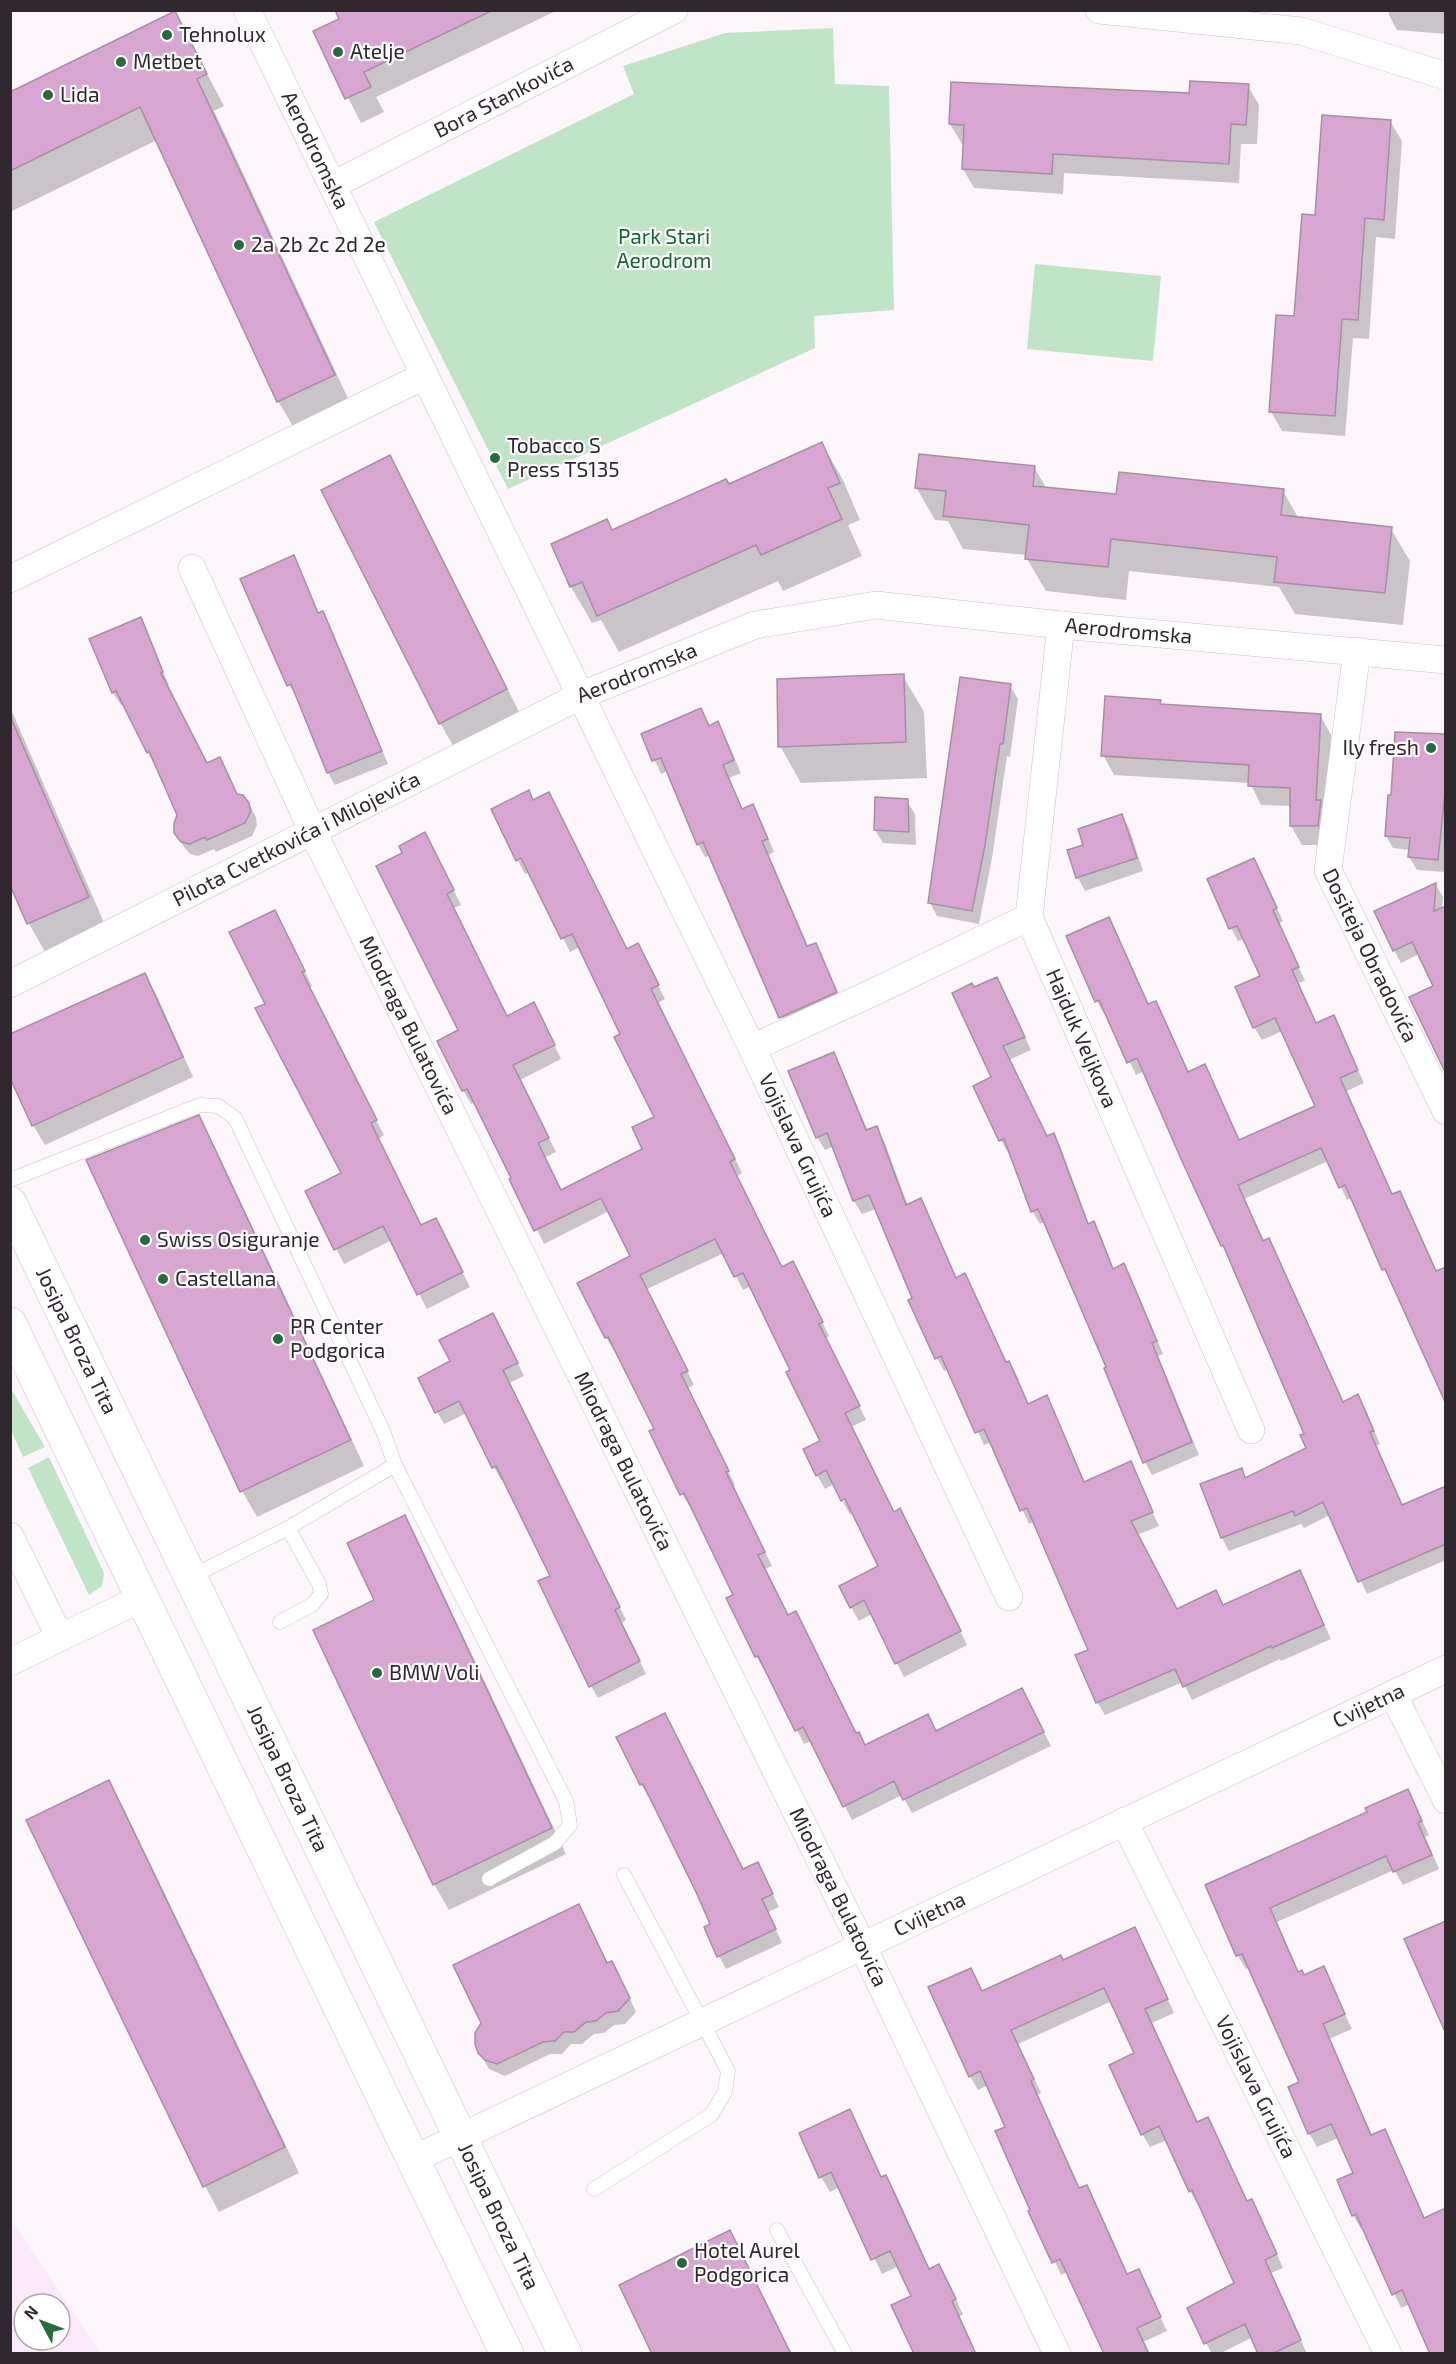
<svg xmlns="http://www.w3.org/2000/svg" width="1456" height="2364" viewBox="0 0 1456 2364" font-family="'Exo 2',sans-serif">
<style>
.built{fill:#fce8f9;fill-rule:evenodd}
.green{fill:#c0e5c6}
.shadow{fill:#0003}
.building{fill:#d7a7d1;stroke:#a78ea3;stroke-width:1.5}
.lines{fill:none;stroke-linecap:round;stroke-linejoin:round}
.lane-casing{stroke:#d4bad0;stroke-width:15}
.street-casing{stroke:#d4bad0;stroke-width:28}
.primary-casing{stroke:#d4bad0;stroke-width:34}
.lane{stroke:#fff;stroke-width:14}
.street{stroke:#fff;stroke-width:27}
.primary{stroke:#fff;stroke-width:33}
.poi-dot{fill:#246d3a;stroke:#fff;stroke-width:2}
.labels{text-anchor:middle;stroke-width:4.5;stroke-linejoin:round;paint-order:stroke}
.poi-label{font-size:21px;fill:#31272f;stroke:#fff;text-anchor:start}
.street-label{font-size:21px;fill:#31272f;stroke:#fff}
.park-label{font-size:21px;fill:#196532;stroke:#fff}
</style>
<rect width="100%" height="100%" fill="#fcf6fb"/>
<path class="built" d="M 10,2220 L 11,2220 L 100,2353 L 11,2353 ZM 24,2304 L 60,2304 L 60,2340 L 24,2340 Z"/>
<g class="green">
<polygon points="833,28 835,84 889,86 894,310 814,316 815,348 508,489 374,222 634,94 623,66 725,33"/>
<polygon points="1035,264 1161,276 1153,361 1027,349"/>
<polygon points="10,1387 45,1447 23,1457 11,1430"/>
<polygon points="49,1457 104,1573 102,1586 89,1595 28,1468"/>
</g>
<g class="shadow">
<polygon points="336,10 558,10 376,97 384,112 361,123 315,32 341,20"/>
<polygon points="1389,10 1446,10 1446,34 1397,30 1389,15"/>
<polygon points="175,13 224,106 214,111 352,407 297,433 278,401 157,140 10,212 10,94"/>
<polygon points="1248,86 1259,105 1257,144 1241,144 1239,183 1064,173 1063,194 974,188 963,169 965,144 962,144 950,124 1190,95"/>
<polygon points="1390,121 1402,141 1395,239 1376,237 1369,339 1353,338 1345,436 1282,431 1271,412 1296,318 1316,216"/>
<polygon points="822,444 843,480 860,520 848,525 862,556 783,591 778,581 619,652 601,620 592,623 571,587 612,531 728,485"/>
<polygon points="1034,467 1047,489 1117,496 1283,491 1299,519 1391,529 1410,561 1403,625 1295,614 1279,587 1129,571 1126,600 1046,591 1027,559 1027,555 963,549 948,521 935,520 916,487"/>
<polygon points="404,483 521,716 455,749 440,723"/>
<polygon points="293,557 319,614 323,613 330,626 388,764 335,785 328,773 297,697 289,685"/>
<polygon points="140,619 169,685 167,686 207,765 220,759 238,796 248,803 256,817 257,825 252,836 216,852 214,849 198,856 190,854 184,847 176,833 179,815 124,704 121,705 113,693 91,640"/>
<polygon points="903,676 924,712 927,778 801,783 780,746"/>
<polygon points="1010,686 1018,699 1010,757 1007,756 992,858 979,924 937,916 930,903"/>
<polygon points="1160,701 1163,706 1320,715 1331,735 1326,812 1328,845 1302,845 1291,826 1291,806 1261,805 1250,783 1114,775 1103,755"/>
<polygon points="10,707 109,934 50,960 29,924 10,882"/>
<polygon points="700,710 710,727 718,723 725,736 741,773 729,778 743,810 753,806 760,819 774,852 768,855 808,947 815,945 843,1005 788,1030 711,855 705,857 698,844 668,771 661,774 643,735"/>
<polygon points="1446,736 1445,872 1417,870 1409,857 1410,850 1393,848 1386,836"/>
<polygon points="907,801 915,814 916,845 883,843 875,830"/>
<polygon points="493,810 627,950 645,959 665,999 658,1003 742,1173 737,1176 782,1268 800,1277 829,1336 826,1338 866,1420 851,1427 894,1513 907,1524 967,1645 904,1677 872,1614 859,1621 851,1607 880,1567 853,1513 850,1514 843,1502 852,1497 834,1484 825,1489 817,1475 822,1441 792,1371 751,1286 743,1290 724,1253 647,1289 694,1385 688,1388 735,1485 733,1486 772,1566 765,1569 788,1617 857,1735 866,1747 936,1732 1029,1703 1051,1746 912,1813 902,1795 852,1820 811,1741 804,1744 766,1669 764,1670 756,1656 735,1595 692,1506 690,1507 682,1494 656,1429 616,1350 614,1351 606,1337 632,1257 609,1211 544,1244 475,1102 471,1104 463,1090 460,1031 433,848 461,905 454,908 508,1017 541,1018 561,1059 520,1080 556,1152 544,1158 561,1192 644,1149 656,1117 622,1034 580,947 570,952 530,872 525,874 518,861 529,856"/>
<polygon points="1121,815 1129,828 1143,871 1085,891 1078,878 1069,851 1085,846"/>
<polygon points="1254,860 1283,921 1279,923 1305,981 1298,983 1317,1025 1340,1030 1364,1083 1347,1091 1393,1196 1399,1193 1407,1206 1437,1272 1391,1282 1352,1198 1347,1200 1328,1161 1244,1199 1343,1403 1357,1396 1365,1409 1380,1444 1376,1446 1403,1506 1446,1488 1446,1560 1367,1594 1330,1515 1304,1528 1301,1524 1229,1551 1222,1538 1202,1485 1241,1470 1246,1479 1308,1449 1306,1434 1266,1339 1144,1071 1136,1075 1107,1013 1104,1014 1097,1001 1108,919 1149,1006 1156,1003 1189,1073 1205,1066 1240,1142 1317,1107 1282,1031 1262,1040 1254,1027 1262,977 1244,939 1238,941 1231,928 1209,880"/>
<polygon points="1436,885 1443,897 1442,909 1419,954 1401,963 1394,950"/>
<polygon points="282,926 312,986 309,988 384,1135 378,1139 421,1227 443,1234 470,1287 427,1309 392,1240 344,1264 307,1192 343,1174 267,1004"/>
<polygon points="144,975 156,994 193,1077 45,1145 33,1125"/>
<polygon points="974,989 1004,992 1031,1050 1009,1060 1047,1137 1054,1135 1061,1148 1089,1225 1093,1223 1101,1236 1114,1270 1123,1265 1131,1278 1163,1354 1158,1356 1199,1455 1152,1475 1145,1462 1108,1367 1045,1222 1040,1224 1032,1211 1010,1152 1008,1153 1001,1140 993,1078"/>
<polygon points="834,1054 868,1131 876,1128 884,1141 908,1206 920,1200 957,1279 965,1275 972,1289 1007,1363 1009,1362 1017,1376 1029,1405 1046,1397 1085,1483 1130,1463 1159,1526 1137,1535 1177,1611 1216,1592 1224,1606 1300,1572 1331,1639 1281,1661 1280,1659 1192,1700 1183,1682 1105,1715 1097,1702 1090,1650 1035,1521 1029,1524 991,1442 984,1445 949,1369 944,1371 937,1358 876,1209 862,1214 854,1201 834,1146 825,1150 817,1137"/>
<polygon points="198,1117 213,1143 364,1466 257,1517 242,1491 88,1161"/>
<polygon points="500,1327 524,1376 509,1383 626,1620 621,1623 646,1674 598,1698 591,1686 552,1576 504,1478 501,1480 494,1467 467,1413 444,1424 437,1412 452,1362"/>
<polygon points="404,1517 419,1543 566,1854 449,1910 434,1884 376,1601"/>
<polygon points="618,1738 743,1871 758,1864 779,1907 768,1912 782,1943 726,1969 719,1956 712,1924 651,1796 648,1797 641,1784"/>
<polygon points="108,1782 123,1807 299,2173 219,2212 205,2186"/>
<polygon points="1408,1791 1429,1835 1425,1837 1439,1869 1403,1885 1394,1870 1277,1922 1299,1973 1304,1977 1323,1968 1352,2029 1329,2039 1372,2136 1410,2304 1401,2308 1364,2228 1361,2229 1353,2215 1355,2174 1338,2138 1317,2147 1309,2133 1301,2083 1250,1967 1246,1969 1238,1956 1207,1886 1369,1812"/>
<polygon points="586,1919 608,1964 619,1975 636,2012 625,2024 614,2025 604,2033 594,2034 582,2044 571,2044 562,2054 550,2054 505,2076 489,2069 477,2049"/>
<polygon points="1142,1943 1174,2013 1152,2023 1198,2124 1208,2119 1248,2202 1251,2201 1259,2214 1283,2268 1271,2273 1307,2354 1261,2354 1253,2337 1219,2354 1212,2354 1206,2343 1236,2284 1200,2204 1198,2205 1190,2191 1167,2140 1150,2147 1142,2134 1136,2054 1112,2001 1018,2044 1041,2093 1037,2095 1080,2190 1086,2187 1094,2200 1128,2276 1138,2271 1167,2331 1143,2342 1068,2272 1061,2275 1032,2211 1007,2127 988,2085 978,2090 970,2076 971,1970 982,1992 1063,1962"/>
<polygon points="850,2111 882,2178 886,2177 895,2192 930,2270 939,2266 948,2281 963,2315 959,2316 976,2354 913,2297 899,2266 882,2274 840,2187 830,2192 821,2177"/>
<polygon points="729,2232 792,2354 654,2354"/>
</g>
<g class="building">
<polygon points="335,10 493,10 364,72 371,87 345,99 313,31 339,19"/>
<polygon points="175,11 207,74 197,79 335,375 277,402 140,107 10,171 10,92"/>
<polygon points="1190,81 1249,84 1246,125 1231,124 1229,164 1053,154 1052,174 962,169 964,125 949,124 951,82 1189,93"/>
<polygon points="1322,115 1391,120 1384,220 1365,218 1358,320 1342,319 1335,416 1269,412 1276,315 1294,316 1302,214 1315,215"/>
<polygon points="822,442 840,483 828,488 842,519 761,555 756,545 597,616 582,582 570,587 551,544 607,519 612,530 726,479 729,484"/>
<polygon points="919,454 1035,466 1033,486 1116,494 1119,472 1284,489 1281,515 1392,527 1385,593 1274,582 1277,557 1111,539 1108,567 1025,559 1029,525 943,516 946,491 915,488"/>
<polygon points="390,455 507,689 439,724 321,490"/>
<polygon points="294,555 318,613 323,611 382,751 327,773 291,684 287,686 240,579"/>
<polygon points="141,617 163,672 161,673 207,763 220,757 237,794 243,795 249,803 251,811 245,823 207,840 205,837 190,844 181,842 174,833 174,823 177,815 149,751 147,753 116,691 112,693 89,639"/>
<polygon points="904,674 906,742 778,747 777,679"/>
<polygon points="960,677 1011,684 1003,744 1000,744 985,845 972,911 928,903"/>
<polygon points="1105,696 1161,700 1160,704 1321,714 1316,800 1321,800 1318,826 1290,826 1290,788 1248,786 1249,765 1101,756"/>
<polygon points="701,708 709,726 718,721 734,760 723,765 742,809 753,804 768,839 762,841 807,946 816,943 837,992 779,1018 703,842 697,845 661,758 652,761 641,734"/>
<polygon points="10,716 89,897 27,924 10,885"/>
<polygon points="1395,732 1446,734 1446,783 1438,860 1408,857 1410,838 1385,836 1388,795 1391,795"/>
<polygon points="529,790 533,800 549,792 627,949 638,943 659,985 651,989 735,1159 730,1162 782,1267 793,1261 823,1322 819,1324 860,1406 845,1413 894,1512 900,1508 961,1631 895,1664 864,1600 850,1608 839,1586 878,1566 845,1499 841,1501 826,1470 816,1476 803,1449 820,1441 786,1372 790,1370 743,1273 734,1277 715,1239 640,1275 688,1371 681,1374 729,1471 726,1472 765,1552 758,1555 788,1615 796,1611 856,1733 859,1732 865,1745 928,1714 936,1731 1022,1688 1044,1732 903,1800 894,1781 843,1807 803,1727 795,1731 758,1656 755,1657 726,1598 733,1595 684,1493 680,1495 649,1431 654,1429 608,1337 605,1338 577,1283 630,1256 601,1198 534,1231 509,1179 511,1178 467,1089 462,1091 437,1041 458,1030 376,866 402,853 399,846 425,832 454,890 447,894 507,1016 534,1002 555,1045 513,1065 549,1138 538,1143 561,1190 642,1149 632,1127 654,1117 614,1037 620,1034 572,934 561,939 521,858 516,861 491,809"/>
<polygon points="875,797 908,799 909,832 874,830"/>
<polygon points="1122,814 1137,858 1076,878 1067,850 1083,845 1078,829"/>
<polygon points="1254,858 1277,908 1273,910 1299,967 1292,970 1316,1023 1334,1015 1358,1070 1340,1078 1392,1194 1400,1191 1436,1271 1446,1267 1446,1404 1385,1269 1382,1270 1345,1185 1339,1188 1321,1148 1238,1185 1263,1241 1269,1238 1343,1402 1358,1394 1374,1431 1370,1432 1402,1505 1446,1486 1446,1544 1358,1582 1323,1502 1295,1516 1293,1511 1221,1538 1200,1484 1242,1468 1245,1478 1306,1448 1300,1435 1304,1434 1223,1245 1221,1246 1181,1159 1137,1058 1127,1063 1099,1000 1095,1002 1066,936 1109,917 1148,1004 1156,1001 1188,1072 1205,1064 1239,1140 1315,1106 1275,1018 1253,1028 1235,987 1260,976 1237,926 1229,929 1207,879"/>
<polygon points="1436,883 1434,911 1446,906 1446,1074 1409,997 1433,986 1412,942 1393,951 1374,911"/>
<polygon points="275,910 305,971 302,972 377,1120 371,1123 421,1225 436,1218 463,1272 417,1295 383,1226 334,1250 305,1191 341,1173 255,1008 265,1004 229,932"/>
<polygon points="145,973 183,1057 32,1126 10,1078 10,1034"/>
<polygon points="997,977 1025,1037 1003,1046 1047,1136 1054,1133 1088,1224 1094,1221 1113,1269 1124,1263 1157,1341 1152,1343 1192,1442 1143,1463 1104,1368 1106,1367 1038,1209 1031,1212 1004,1139 999,1141 973,1086 991,1077 952,993 972,983 974,987"/>
<polygon points="834,1052 866,1130 877,1126 906,1205 921,1198 956,1278 965,1273 1006,1362 1009,1361 1028,1404 1047,1395 1084,1482 1131,1461 1153,1512 1131,1521 1177,1609 1216,1590 1223,1605 1300,1570 1324,1625 1272,1648 1271,1646 1183,1687 1175,1669 1096,1703 1075,1655 1088,1650 1027,1508 1020,1511 984,1429 975,1433 941,1356 935,1359 908,1300 912,1298 869,1195 853,1201 827,1133 816,1138 788,1071"/>
<polygon points="199,1115 351,1440 240,1492 86,1160"/>
<polygon points="493,1313 518,1363 503,1370 620,1607 615,1610 640,1661 589,1687 538,1581 550,1576 496,1466 492,1468 459,1401 435,1413 418,1378 450,1361 439,1340"/>
<polygon points="405,1515 552,1828 433,1885 313,1630 374,1600 347,1543"/>
<polygon points="665,1713 743,1869 758,1862 773,1894 762,1899 776,1929 717,1957 704,1927 710,1924 696,1892 643,1784 640,1785 616,1737"/>
<polygon points="109,1780 285,2147 203,2187 26,1820"/>
<polygon points="1408,1789 1422,1821 1418,1823 1432,1855 1393,1872 1386,1856 1270,1908 1298,1972 1302,1970 1304,1975 1324,1966 1345,2014 1323,2024 1371,2135 1385,2129 1424,2218 1446,2208 1446,2354 1430,2354 1402,2290 1392,2295 1356,2214 1352,2216 1337,2180 1353,2173 1331,2124 1308,2134 1288,2087 1299,2082 1242,1954 1236,1956 1205,1885 1367,1812 1365,1808"/>
<polygon points="579,1904 607,1963 612,1961 630,1998 618,2011 606,2013 596,2021 586,2022 574,2032 564,2032 555,2041 543,2042 497,2064 485,2060 478,2053 475,2044 475,2033 481,2023 453,1965"/>
<polygon points="1446,1921 1446,2034 1404,1939"/>
<polygon points="1135,1927 1168,1999 1145,2009 1197,2122 1208,2117 1247,2201 1252,2199 1277,2254 1265,2260 1301,2340 1272,2354 1258,2354 1245,2324 1204,2344 1187,2308 1234,2283 1192,2190 1189,2192 1159,2126 1141,2135 1109,2065 1134,2053 1104,1988 1011,2030 1034,2079 1031,2081 1079,2188 1087,2185 1127,2274 1139,2269 1161,2317 1137,2328 1149,2354 1104,2354 1060,2259 1052,2263 1028,2211 1030,2210 995,2131 1005,2127 980,2071 969,2077 928,1987 971,1968 982,1991 1061,1955 1063,1960"/>
<polygon points="850,2109 881,2177 886,2175 929,2269 939,2264 956,2299 952,2301 976,2354 914,2354 891,2305 911,2296 890,2251 871,2260 831,2172 819,2178 799,2133"/>
<polygon points="730,2230 791,2354 652,2354 619,2285"/>
</g>
<g class="lines">
<g class="lane-casing">
<g id="lane">
<polyline points="10,1180 200,1105 218,1106 235,1118 383,1431 395,1465 566,1801 570,1825 555,1843 489,1879"/>
<polyline points="191,1577 288,1528 395,1465"/>
<polyline points="280,1622 313,1604 321,1594 319,1584 288,1528"/>
<polyline points="594,2189 711,2115 725,2092 728,2071 624,1875"/>
<polyline points="777,2230 845,2354"/>
</g>
</g>
<g class="street-casing">
<g id="street">
<path id="s1" d="M 247,10 L 752,1048 L 1009,1597"/>
<polyline points="1099,10 1301,31 1446,76"/>
<path id="s2" d="M 333,185 L 674,10"/>
<path id="s3" d="M 192,568 L 313,832 L 862,1945 L 1057,2354"/>
<polyline points="10,579 424,376"/>
<path id="s4" d="M 1061,625 L 1029,917 L 1251,1430"/>
<path id="s5" d="M 1357,651 L 1328,870 L 1446,1111"/>
<path id="s6" d="M 10,984 L 582,695 L 755,625 L 876,605 L 1061,625 L 1446,660"/>
<polyline points="752,1048 876,991 1029,917"/>
<polyline points="10,1536 60,1638"/>
<polyline points="10,1662 142,1598"/>
<polyline points="1393,1694 1446,1800"/>
<path id="s7" d="M 1124,1821 L 1388,2354"/>
<path id="s8" d="M 412,2160 L 1446,1669"/>
</g>
</g>
<g class="primary-casing">
<g id="primary">
<path id="s9" d="M 10,1203 L 565,2354"/>
<polyline points="10,1324 507,2354"/>
</g>
</g>
<use href="#lane" class="lane"/>
<use href="#street" class="street"/>
<use href="#primary" class="primary"/>
</g>
<g class="poi-dot">
<circle cx="167" cy="35" r="6"/>
<circle cx="338" cy="52" r="6"/>
<circle cx="121" cy="62" r="6"/>
<circle cx="48" cy="95" r="6"/>
<circle cx="239" cy="245" r="6"/>
<circle cx="495" cy="458" r="6"/>
<circle cx="1431" cy="748" r="6"/>
<circle cx="145" cy="1240" r="6"/>
<circle cx="163" cy="1279" r="6"/>
<circle cx="278" cy="1339" r="6"/>
<circle cx="377" cy="1673" r="6"/>
<circle cx="682" cy="2263" r="6"/>
</g>
<g class="labels">
<g class="poi-label">
<text x="179" y="42">Tehnolux</text>
<text x="350" y="59">Atelje</text>
<text x="133" y="69">Metbet</text>
<text x="60" y="102">Lida</text>
<text x="251" y="252">2a 2b 2c 2d 2e</text>
<text x="507" y="453">Tobacco S<tspan x="507" dy="24">Press TS135</tspan></text>
<text x="1419" y="755" text-anchor="end">Ily fresh</text>
<text x="157" y="1247">Swiss Osiguranje</text>
<text x="175" y="1286">Castellana</text>
<text x="290" y="1334">PR Center<tspan x="290" dy="24">Podgorica</tspan></text>
<text x="389" y="1680">BMW Voli</text>
<text x="694" y="2258">Hotel Aurel<tspan x="694" dy="24">Podgorica</tspan></text>
</g>
<g class="street-label">
<text dy="7" stroke="none"><textPath href="#s2" startOffset="192">Bora Stankovića</textPath></text>
<text dy="7" stroke="none"><textPath href="#s1" startOffset="156">Aerodromska</textPath></text>
<text dy="7" stroke="none"><textPath href="#s6" startOffset="1204">Aerodromska</textPath></text>
<text dy="7" stroke="none"><textPath href="#s6" startOffset="700">Aerodromska</textPath></text>
<text dy="7" stroke="none"><textPath href="#s6" startOffset="321">Pilota Cvetkovića i Milojevića</textPath></text>
<text dy="7" stroke="none"><textPath href="#s5" startOffset="316">Dositeja Obradovića</textPath></text>
<text dy="7" stroke="none"><textPath href="#s3" startOffset="506">Miodraga Bulatovića</textPath></text>
<text dy="7" stroke="none"><textPath href="#s4" startOffset="426">Hajduk Veljkova</textPath></text>
<text dy="7" stroke="none"><textPath href="#s1" startOffset="1262">Vojislava Grujića</textPath></text>
<text dy="7" stroke="none"><textPath href="#s9" startOffset="153">Josipa Broza Tita</textPath></text>
<text dy="7" stroke="none"><textPath href="#s3" startOffset="992">Miodraga Bulatovića</textPath></text>
<text dy="7" stroke="none"><textPath href="#s8" startOffset="1059">Cvijetna</textPath></text>
<text dy="7" stroke="none"><textPath href="#s9" startOffset="639">Josipa Broza Tita</textPath></text>
<text dy="7" stroke="none"><textPath href="#s3" startOffset="1478">Miodraga Bulatovića</textPath></text>
<text dy="7" stroke="none"><textPath href="#s8" startOffset="573">Cvijetna</textPath></text>
<text dy="7" stroke="none"><textPath href="#s7" startOffset="297">Vojislava Grujića</textPath></text>
<text dy="7" stroke="none"><textPath href="#s9" startOffset="1125">Josipa Broza Tita</textPath></text>
</g>
<g class="park-label">
<text x="664" y="244">Park Stari<tspan x="664" dy="24">Aerodrom</tspan></text>
</g>
</g>
<rect width="1456" height="2364" fill="none" stroke="#31272f" stroke-width="24"/>
<g transform="translate(42 2322) rotate(311)"><circle r="28" fill="#ffffff" stroke="#ada9ac" stroke-width="1.5"/>
<path d="M0-4.5L10 22L0 15L-10 22Z" fill="#246d3a"/>
<text y="-9" font-size="16" font-weight="bold" text-anchor="middle" fill="#31272f">N</text>
</g>
</svg>
